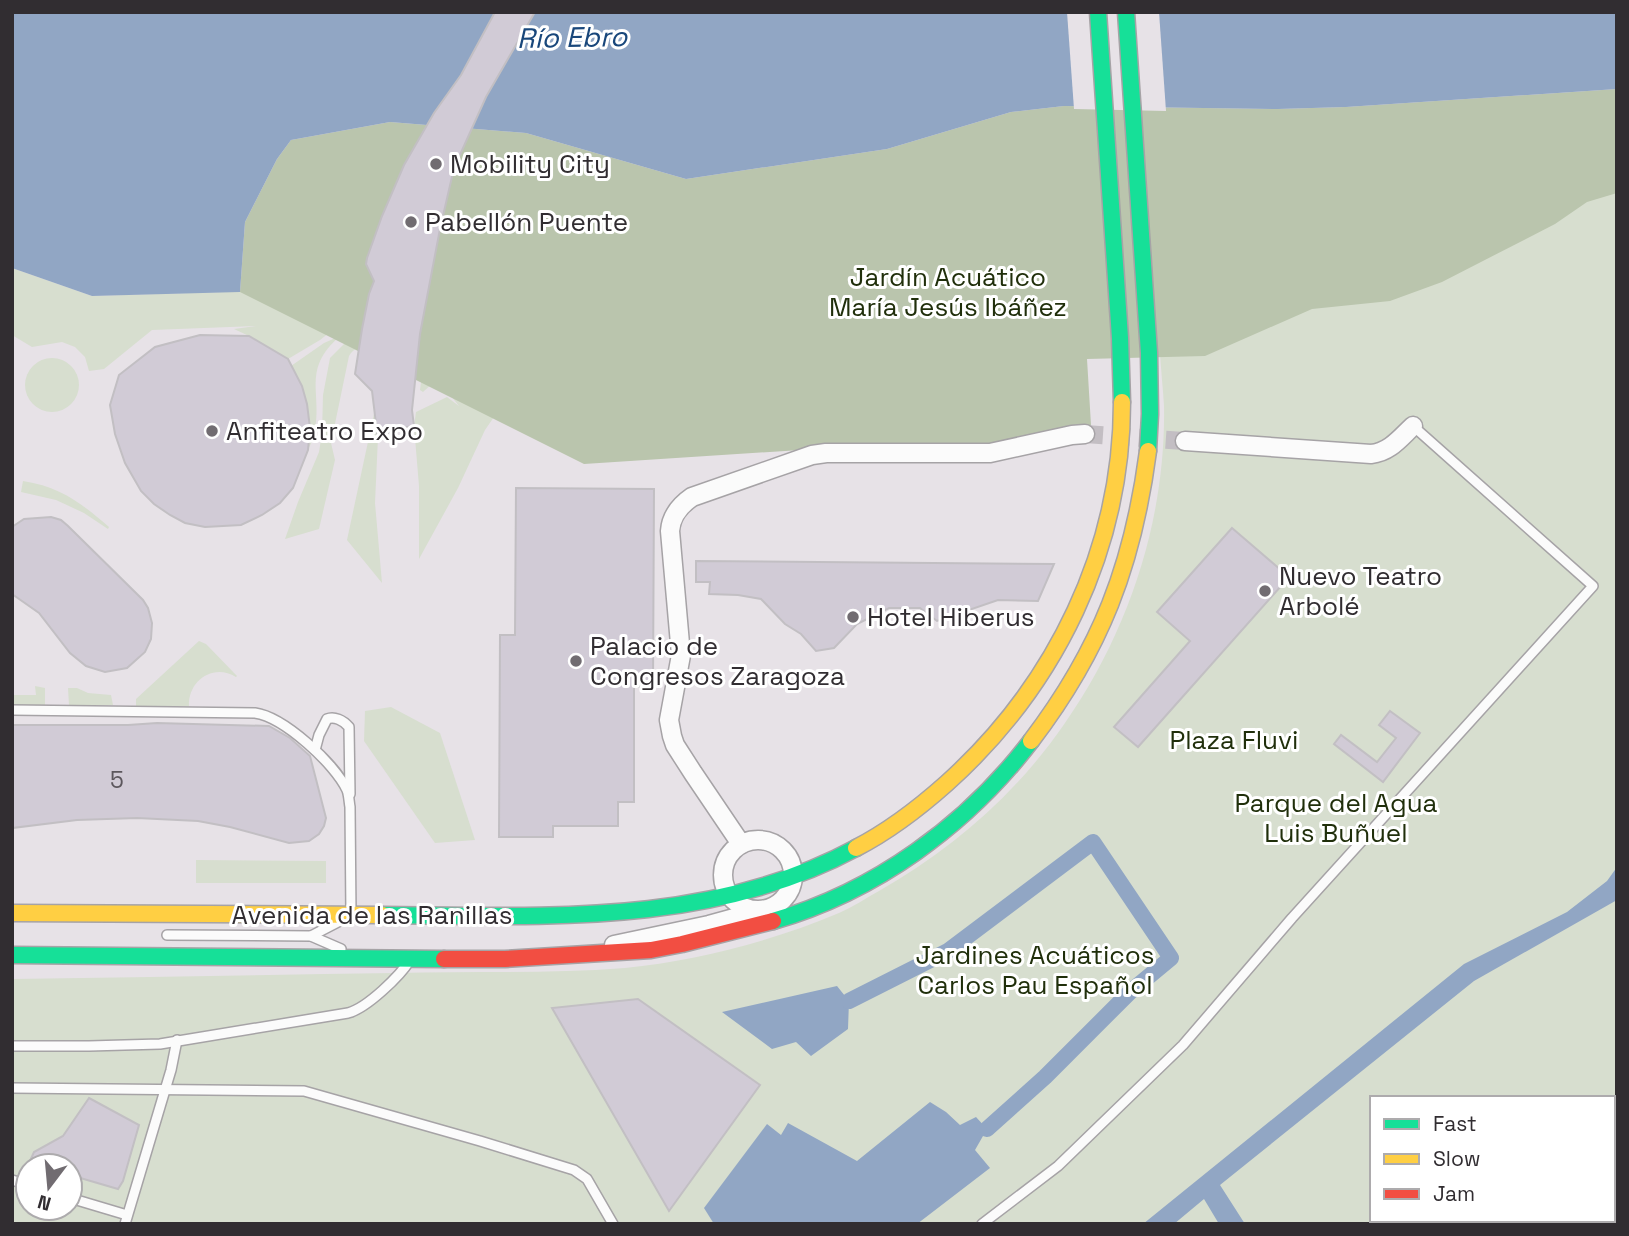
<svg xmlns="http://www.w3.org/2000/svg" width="1629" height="1236" viewBox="0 0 1629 1236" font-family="'Space Grotesk',sans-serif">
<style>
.green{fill:#d7decf;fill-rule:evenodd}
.forest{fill:#bac5ad}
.water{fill:#91a6c4}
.pier{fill:#e7e2e7}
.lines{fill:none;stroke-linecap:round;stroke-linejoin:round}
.canal{stroke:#91a6c4;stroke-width:16}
.building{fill:#d1cbd6;stroke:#c2bfc3;stroke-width:2}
.street-tunnel{stroke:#c3bec3;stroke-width:18;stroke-dasharray:18 9;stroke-linecap:butt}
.lane-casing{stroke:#a6a3a6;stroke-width:12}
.street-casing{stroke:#a6a3a6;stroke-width:21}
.fast-casing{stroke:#a6a3a6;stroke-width:19}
.slow-casing{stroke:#a6a3a6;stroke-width:19}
.jam-casing{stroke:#a6a3a6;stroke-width:19}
.lane{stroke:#fbfbfb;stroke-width:9}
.street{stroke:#fbfbfb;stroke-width:18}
.fast{stroke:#16e098;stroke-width:16}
.slow{stroke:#ffcf43;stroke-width:16}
.jam{stroke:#f24e42;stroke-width:16}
.poi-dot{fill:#716c71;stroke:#fff;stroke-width:2.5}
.labels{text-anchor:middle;stroke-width:6;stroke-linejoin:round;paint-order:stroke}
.number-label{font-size:23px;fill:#5c575d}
.poi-label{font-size:26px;fill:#312d31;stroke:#fff;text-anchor:start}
.park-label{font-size:26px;fill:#202f0b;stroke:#fff}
.street-label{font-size:26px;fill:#312d31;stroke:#fff}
.water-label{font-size:28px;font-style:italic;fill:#19477b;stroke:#fff}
</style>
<rect width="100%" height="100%" fill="#e7e2e7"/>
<g class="green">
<path d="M 1617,89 L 1617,1224 L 12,1224 L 12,979 C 140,977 267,975 395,973 C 472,971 548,974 625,968 C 696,961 773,941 839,913 C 853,907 866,898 879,891 C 953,849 1017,793 1065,723 C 1129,631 1166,519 1164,406 C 1163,389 1161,371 1160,353 ZM 1372,1098 L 1613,1098 L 1613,1220 L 1372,1220 ZM 28,1166 L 70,1166 L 70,1208 L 28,1208 Z"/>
<polygon points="12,268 92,296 508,283 348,318 320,340 288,359 249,336 234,329 256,326 152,330 104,369 89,371 85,357 75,347 62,342 32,347 12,335"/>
<path d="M 400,332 L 442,337 L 542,362 L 540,365 C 492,353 460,359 423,392 L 420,390 L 424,360 C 406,353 362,333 349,356 L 331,443 L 335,460 L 319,529 L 285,539 L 298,502 L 319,452 L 322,433 L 323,395 L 330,358 L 346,342 L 355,338 L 369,333 Z"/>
<path d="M 340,336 C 300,371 324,393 314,435 C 313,440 310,445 308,450 C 311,415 308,398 291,366 L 324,343 Z"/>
<circle cx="52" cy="385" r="27"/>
<polygon points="514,388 485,430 458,488 419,559 419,486 414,426 416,412 447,397 459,406 447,391"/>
<polygon points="375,409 378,437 375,503 382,583 347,540"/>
<path d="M 23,481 C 61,487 81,503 109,527 L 108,529 L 84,513 L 56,500 L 21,492 Z"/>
<path d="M 199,641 L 206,644 L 237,676 L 236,677 C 213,663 188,681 189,706 L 136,706 L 136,699 Z"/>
<polygon points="35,686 45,688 45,705 12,705 12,695 36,695"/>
<polygon points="68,688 77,688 88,693 111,695 113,705 69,705"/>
<polygon points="391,707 440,733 475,840 435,843 364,741 365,711"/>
<polygon points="196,860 326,861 326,883 196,883"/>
</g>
<polygon class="forest" points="1617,89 1617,193 1587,202 1555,224 1442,282 1390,301 1312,309 1205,356 1087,359 1091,425 993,446 847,447 584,464 240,292 245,222 277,159 291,140 390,122 526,133 686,179 887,149 1011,112 1064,106 1278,109 1346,107"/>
<g class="water">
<polygon points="12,12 1617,12 1617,89 1346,107 1278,109 1064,106 1011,112 887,149 686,179 526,133 390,122 291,140 277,159 245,222 240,292 92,296 12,268"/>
<polygon points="1617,867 1617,900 1474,981 1220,1185 1245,1224 1219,1224 1204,1199 1174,1224 1143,1224 1464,964 1567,912 1607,881"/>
<polygon points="837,986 849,1001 848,1029 811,1056 796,1042 772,1049 722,1012"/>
<polygon points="930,1102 946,1112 960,1125 976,1117 987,1129 975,1150 990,1168 917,1224 714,1224 704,1208 767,1124 781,1135 788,1123 857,1161"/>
</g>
<polygon class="pier" points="1067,12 1159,12 1166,111 1074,109"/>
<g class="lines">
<polyline class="canal" points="849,1001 948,951 1093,842 1171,958 1130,992 1045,1077 987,1129"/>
</g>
<g class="building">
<polygon points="495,12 535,12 486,97 454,168 440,229 420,334 412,410 414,426 394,429 378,440 372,391 355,374 362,329 369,294 374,281 366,264 367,258 382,216 404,165 434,113 461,75"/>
<polygon points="200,335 249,336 288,359 302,386 307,404 310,428 308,450 293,488 280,503 262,515 241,525 205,527 185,523 170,515 154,504 141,491 125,463 115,434 110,405 119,375 155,347"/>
<polygon points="516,488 654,489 653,687 634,687 634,802 618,802 618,826 553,826 553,837 499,837 500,635 515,635"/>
<polygon points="51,517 61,520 68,526 143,600 148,608 152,623 151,639 145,652 127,668 105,672 86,666 70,653 39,613 12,594 12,527 24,519"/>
<polygon points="1232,528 1289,577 1138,747 1114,727 1190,641 1157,612"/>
<polygon points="696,561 1054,564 1038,601 998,600 937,621 920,608 889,608 857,624 834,648 816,651 801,634 785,624 761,599 738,595 709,594 710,582 696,582"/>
<polygon points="1390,711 1420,733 1383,782 1334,744 1341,735 1377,762 1396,738 1379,725"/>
<polygon points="157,723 269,726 290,738 310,756 326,818 324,826 319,834 309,841 289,843 230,827 198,821 137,818 77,820 12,828 12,725 128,725"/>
<polygon points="638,999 760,1085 669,1211 552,1008"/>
<polygon points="89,1098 139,1125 123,1181 118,1189 70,1175 70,1166 39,1166 29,1163 34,1152 63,1136"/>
</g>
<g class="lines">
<polyline class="street-tunnel" points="1085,434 1185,441"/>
<g class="lane-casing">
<g id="lane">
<path d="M 12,710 L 255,713 C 284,717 335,764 347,790 C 349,795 349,802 350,807 L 351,916"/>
<path d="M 315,750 L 319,735 L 327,719 C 334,716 343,720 349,727 L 350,794"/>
<polyline points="167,935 311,936 341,949"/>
<polyline points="311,936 338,922"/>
<path d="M 12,1046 L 89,1046 L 160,1044 L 348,1013 C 367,1008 400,976 410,960"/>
<polyline points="12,1088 304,1091 480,1141 574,1170 587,1179 613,1224"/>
<polyline points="12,1180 28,1185"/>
<polyline points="70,1198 127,1215"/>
<polyline points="125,1224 171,1070 177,1040"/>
<polyline points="982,1224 1058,1166 1183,1045 1292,918 1593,586 1413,426"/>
</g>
</g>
<g class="street-casing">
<g id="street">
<path d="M 1185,441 L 1371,454 C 1390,452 1400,438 1413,426"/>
<circle cx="758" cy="875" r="35"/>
<path d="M 741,844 L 693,773 L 675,745 L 672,736 L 669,720 L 681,655 L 670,531 C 671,516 679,506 692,497 L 812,455 L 826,453 L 990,453 L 1072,435 L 1085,434"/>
<polyline points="614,945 709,925 760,911"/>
</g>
</g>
<g class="fast-casing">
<g id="fast">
<polyline points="1098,12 1120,338 1122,402"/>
<polyline points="1126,12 1149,353 1150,414 1148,451"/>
<path d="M 382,915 C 542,916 710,927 856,848"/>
<path d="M 773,921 C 875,892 967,825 1031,741"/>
<polyline points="12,955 444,959"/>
</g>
</g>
<g class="slow-casing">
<g id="slow">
<path d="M 1031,741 C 1101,649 1133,565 1148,451"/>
<path d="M 856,848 C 889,831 919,808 947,783 C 1056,685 1122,549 1122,402"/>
<polyline points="12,913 382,915"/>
</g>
</g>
<g class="jam-casing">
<polyline id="jam" points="444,959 505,959 651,950 682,944 773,921"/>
</g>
<use href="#lane" class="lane"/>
<use href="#street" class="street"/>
<use href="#fast" class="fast"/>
<use href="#slow" class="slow"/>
<use href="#jam" class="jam"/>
</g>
<g class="poi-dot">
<circle cx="436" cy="164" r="7"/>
<circle cx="411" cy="222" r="7"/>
<circle cx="212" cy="431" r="7"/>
<circle cx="1265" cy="591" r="7"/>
<circle cx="853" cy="617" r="7"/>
<circle cx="576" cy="661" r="7"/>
</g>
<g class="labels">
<g class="number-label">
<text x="117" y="788">5</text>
</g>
<g class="poi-label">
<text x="450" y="173">Mobility City</text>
<text x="425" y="231">Pabellón Puente</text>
<text x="226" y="440">Anfiteatro Expo</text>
<text x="1279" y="585">Nuevo Teatro<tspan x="1279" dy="30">Arbolé</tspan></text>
<text x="867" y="626">Hotel Hiberus</text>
<text x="590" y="655">Palacio de<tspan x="590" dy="30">Congresos Zaragoza</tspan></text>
</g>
<g class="park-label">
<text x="948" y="286">Jardín Acuático<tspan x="948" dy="30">María Jesús Ibáñez</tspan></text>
<text x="1234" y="749">Plaza Fluvi</text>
<text x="1336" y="812">Parque del Agua<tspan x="1336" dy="30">Luis Buñuel</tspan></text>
<text x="1035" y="964">Jardines Acuáticos<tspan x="1035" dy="30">Carlos Pau Español</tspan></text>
</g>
<g class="street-label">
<text x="372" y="924">Avenida de las Ranillas</text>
</g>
<g class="water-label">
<text transform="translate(572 37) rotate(-1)" y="10">Río Ebro</text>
</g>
</g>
<rect width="1629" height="1236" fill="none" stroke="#312d31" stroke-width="28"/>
<rect x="1370" y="1096" width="245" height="126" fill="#ffffff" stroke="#adabad" stroke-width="2"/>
<rect x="1384" y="1119" width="35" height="10" fill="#16e098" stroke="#adabad" stroke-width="2"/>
<text x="1433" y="1131" font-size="21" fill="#312d31">Fast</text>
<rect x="1384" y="1154" width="35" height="10" fill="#ffcf43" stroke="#adabad" stroke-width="2"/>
<text x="1433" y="1166" font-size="21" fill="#312d31">Slow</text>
<rect x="1384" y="1189" width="35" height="10" fill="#f24e42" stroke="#adabad" stroke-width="2"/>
<text x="1433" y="1201" font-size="21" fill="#312d31">Jam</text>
<g transform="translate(49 1187) rotate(196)"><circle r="33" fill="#ffffff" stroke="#adabad" stroke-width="2"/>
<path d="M0-5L12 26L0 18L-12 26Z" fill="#716c71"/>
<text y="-10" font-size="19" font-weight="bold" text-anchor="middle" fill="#312d31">N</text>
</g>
</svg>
